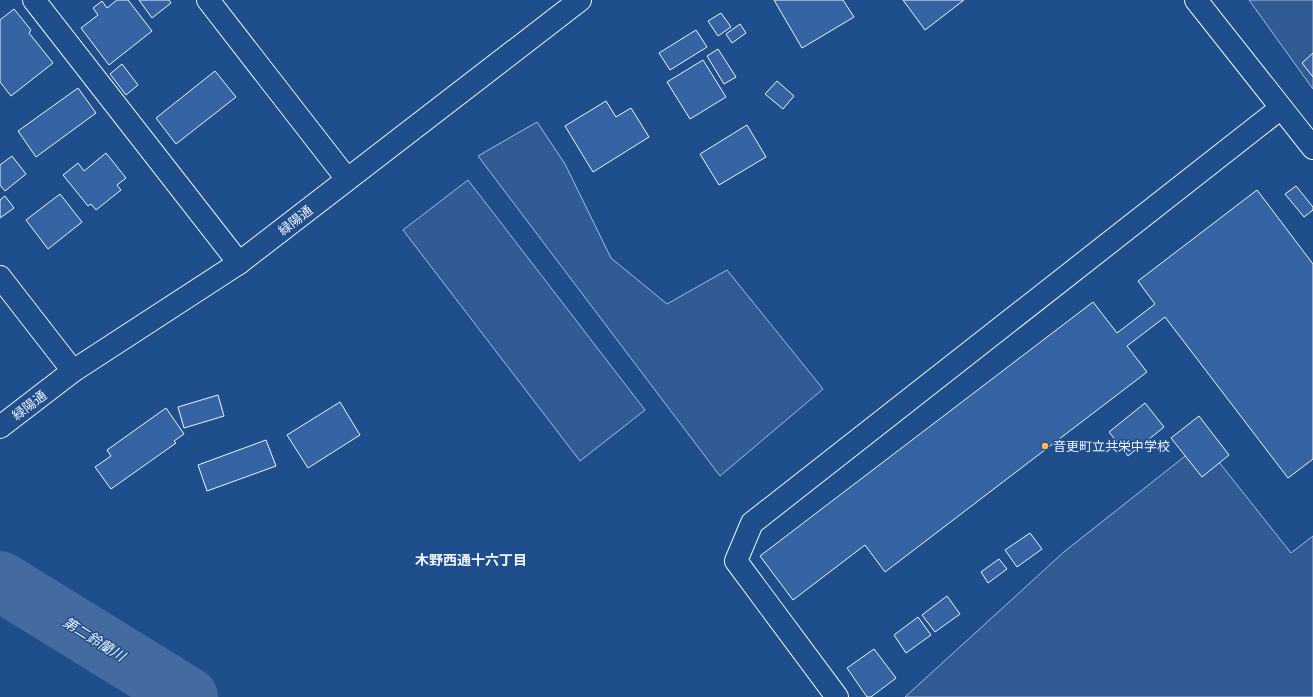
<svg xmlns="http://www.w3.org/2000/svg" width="1313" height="697" viewBox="0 0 1313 697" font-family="Manrope,'Noto Sans JP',sans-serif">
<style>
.built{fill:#305b95;stroke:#a8bbd7}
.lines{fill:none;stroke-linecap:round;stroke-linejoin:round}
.river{stroke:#446ba0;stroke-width:60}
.building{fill:#3563a3;stroke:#f2f6ff}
.minor-casing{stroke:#f2f6ff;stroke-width:24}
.minor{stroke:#1f4e8c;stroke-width:22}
.poi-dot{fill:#ffb74d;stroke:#1f4e8c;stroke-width:1.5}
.labels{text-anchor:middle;stroke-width:3;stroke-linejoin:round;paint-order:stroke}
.street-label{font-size:13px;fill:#f2f6ff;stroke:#1f4e8c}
.poi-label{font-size:13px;fill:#f2f6ff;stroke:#1f4e8c;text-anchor:start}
.neighbourhood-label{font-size:14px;font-weight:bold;fill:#f2f6ff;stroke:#1f4e8c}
.water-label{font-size:14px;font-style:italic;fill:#f2f6ff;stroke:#1f4e8c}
</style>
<rect width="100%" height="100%" fill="#1f4e8c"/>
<g class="built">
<polygon points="1249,0 1313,0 1313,89"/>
<polygon points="537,122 565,164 611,258 667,304 727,270 823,389 720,476 478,156"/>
<polygon points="468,180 645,410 580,461 403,230"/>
<polygon points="1203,442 1291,553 1313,536 1313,697 905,697 1065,551"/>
</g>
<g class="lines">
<polyline class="river" points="0,581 188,697"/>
</g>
<g class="building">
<polygon points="117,0 128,0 152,31 109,65 81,28 98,15 93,8 102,1 107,8"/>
<polygon points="139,0 169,0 171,3 152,18"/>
<polygon points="774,0 843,0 854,17 802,48"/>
<polygon points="903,0 964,0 925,30"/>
<polygon points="14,9 31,30 29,33 53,63 11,96 0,82 0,20"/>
<polygon points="721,13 731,27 718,36 708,21"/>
<polygon points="740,24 746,33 732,43 726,34"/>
<polygon points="696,30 707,47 670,70 659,53"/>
<polygon points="718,49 736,77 724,84 707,56"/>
<polygon points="1313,53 1313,77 1302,63"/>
<polygon points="703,60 726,97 690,119 667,82"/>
<polygon points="122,64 138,85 126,95 110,74"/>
<polygon points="215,71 236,97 176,144 156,118"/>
<polygon points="777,81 794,96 783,109 765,94"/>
<polygon points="78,88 96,113 36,157 18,131"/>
<polygon points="606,101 616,117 631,108 649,137 593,172 565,126"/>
<polygon points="747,125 766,157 719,185 700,154"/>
<polygon points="106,153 126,178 117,185 121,190 96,210 91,204 88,206 63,175 78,163 84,171"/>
<polygon points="12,156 26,174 5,191 0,185 0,165"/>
<polygon points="1296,186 1313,207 1313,210 1304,217 1285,194"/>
<polygon points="1257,190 1313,264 1313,459 1288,478 1165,317 1127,346 1147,372 885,572 865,545 793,600 760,556 1093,302 1117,333 1155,304 1138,281"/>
<polygon points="60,194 82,222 48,249 26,220"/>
<polygon points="5,196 14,208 0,218 0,200"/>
<polygon points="218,395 224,416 184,428 178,407"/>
<polygon points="340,402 360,435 308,468 287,435"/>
<polygon points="1145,403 1164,427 1128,456 1109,432"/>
<polygon points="166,408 184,434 174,441 176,443 111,489 95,467 111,456 107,450"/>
<polygon points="1199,416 1229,455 1202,477 1171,438"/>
<polygon points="266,440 276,466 207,491 198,465"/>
<polygon points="1030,533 1042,549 1017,567 1005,550"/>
<polygon points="999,559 1007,569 988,583 981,572"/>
<polygon points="947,596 960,614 935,632 922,615"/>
<polygon points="918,617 931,635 906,653 894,635"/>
<polygon points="874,649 896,678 871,697 867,697 847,668"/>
</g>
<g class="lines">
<g class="minor-casing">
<g id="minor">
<polyline points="34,0 239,263"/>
<polyline points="208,0 347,179"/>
<polyline points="1196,0 1313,148"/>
<polyline points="0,277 73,371"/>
<polyline points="0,427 73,371 239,263 580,0"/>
<polyline points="837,697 736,561 752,523 1281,108"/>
</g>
</g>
<use href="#minor" class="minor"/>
</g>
<circle class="poi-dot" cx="1045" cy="446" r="4"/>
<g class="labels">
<g class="street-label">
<text transform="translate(295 220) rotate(-38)" y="5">緑陽通</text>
<text transform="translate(29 405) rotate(-37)" y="5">緑陽通</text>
</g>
<g class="poi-label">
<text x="1053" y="451">音更町立共栄中学校</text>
</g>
<g class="neighbourhood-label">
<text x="471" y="565">木野西通十六丁目</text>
</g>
<g class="water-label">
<text transform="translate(94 639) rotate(32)" y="5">第二鈴蘭川</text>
</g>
</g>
</svg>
